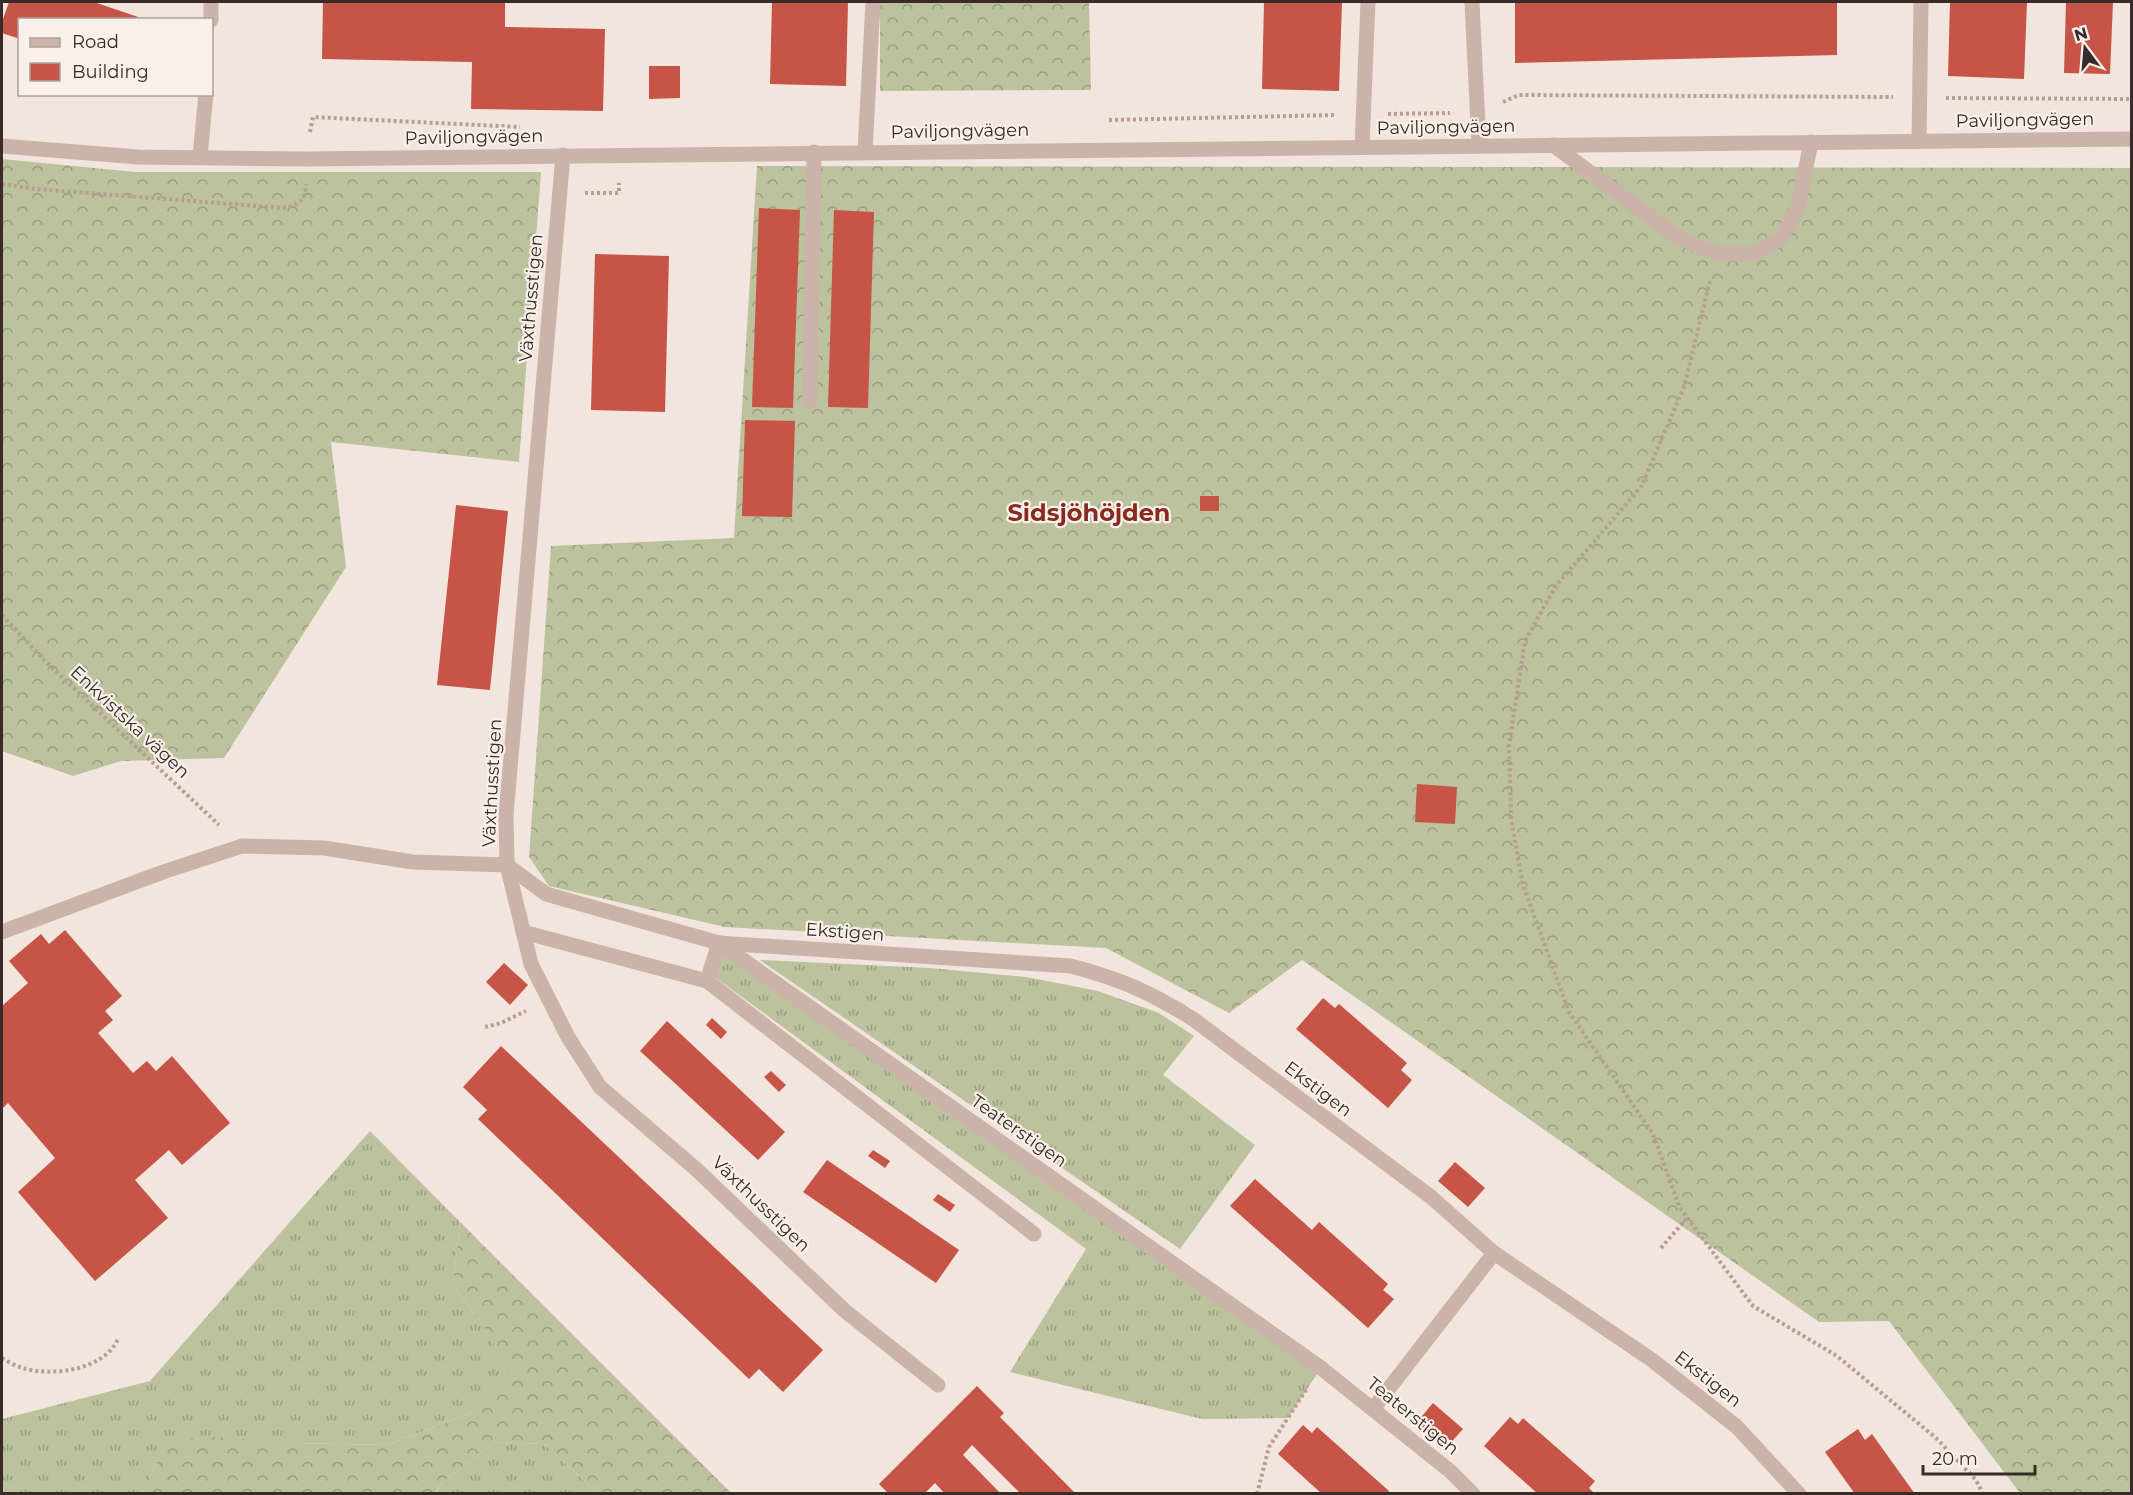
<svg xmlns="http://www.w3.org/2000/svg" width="2133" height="1495" viewBox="0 0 2133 1495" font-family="Montserrat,sans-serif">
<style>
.grass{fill:url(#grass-tufts)}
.forest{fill:url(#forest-crowns)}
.building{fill:#c65447}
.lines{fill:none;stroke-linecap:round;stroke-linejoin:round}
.path{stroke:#b79d93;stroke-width:4;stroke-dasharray:3 3;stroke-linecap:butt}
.service{stroke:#cbb3a9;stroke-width:15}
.minor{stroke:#cbb3a9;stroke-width:15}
.labels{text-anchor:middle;stroke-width:4.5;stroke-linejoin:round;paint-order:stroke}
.street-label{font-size:18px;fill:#382b29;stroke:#faf0ea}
.district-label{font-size:24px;font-weight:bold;fill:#872b21;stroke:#faf0ea}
</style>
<defs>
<pattern id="grass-tufts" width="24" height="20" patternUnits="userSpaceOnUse" patternTransform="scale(1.5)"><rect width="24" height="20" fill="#bbc29d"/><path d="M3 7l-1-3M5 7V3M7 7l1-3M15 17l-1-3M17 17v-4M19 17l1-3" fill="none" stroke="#999e80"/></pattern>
<pattern id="forest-crowns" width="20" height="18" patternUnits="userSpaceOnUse" patternTransform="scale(1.5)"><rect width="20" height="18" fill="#bbc29d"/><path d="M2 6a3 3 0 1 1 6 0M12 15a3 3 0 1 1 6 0" fill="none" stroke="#999e80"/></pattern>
</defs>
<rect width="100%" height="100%" fill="#f2e5dd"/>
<g class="grass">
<polygon points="719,943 1321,1368 1288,1418 1202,1419 1010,1372 1086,1249 709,973"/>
<polygon points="760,960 930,968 1026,977 1098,991 1159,1013 1194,1036 1163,1075 1255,1145 1180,1249"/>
<polygon points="370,1131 460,1222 453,1286 484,1326 513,1380 471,1413 387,1445 295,1443 164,1446 143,1493 2,1494 2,1419 150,1381"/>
<polygon points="495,1442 544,1444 598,1493 435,1494 442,1483"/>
</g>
<g class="forest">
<polygon points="880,2 1089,2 1091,90 880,91"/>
<polygon points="2,159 135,172 541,172 519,462 331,442 346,567 224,758 121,761 73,776 2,751"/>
<polygon points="757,166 2131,168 2131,1493 2020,1493 1889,1321 1819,1322 1302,960 1229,1013 1106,948 725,927 549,886 529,857 551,546 734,538"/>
<polygon points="460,1222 731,1493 598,1493 544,1444 495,1442 442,1483 435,1493 143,1493 164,1446 203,1436 295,1443 387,1445 471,1413 512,1380 484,1326 453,1286"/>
</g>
<g class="building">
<polygon points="9,2 94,2 144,19 20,20 20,39 2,33 2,22"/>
<polygon points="323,2 505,2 505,27 605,29 603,111 471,109 472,62 322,59"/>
<polygon points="772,2 848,2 846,86 770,84"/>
<polygon points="1264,2 1342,2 1339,91 1262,89"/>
<polygon points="1515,2 1837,2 1837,55 1515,63"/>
<polygon points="1950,2 2027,2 2024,79 1948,76"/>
<polygon points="2066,2 2113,2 2110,74 2064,73"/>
<polygon points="649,66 680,66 680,98 649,99"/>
<polygon points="759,208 800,210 793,408 752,407"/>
<polygon points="834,210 874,212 868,408 828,407"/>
<polygon points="595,254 669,256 665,412 591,410"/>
<polygon points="745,420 795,421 792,517 742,516"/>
<rect x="1200" y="496" width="19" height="15"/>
<polygon points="456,505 508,511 490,690 437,685"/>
<polygon points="1417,784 1457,787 1455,824 1415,822"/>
<polygon points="65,930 122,996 105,1011 113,1020 98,1033 133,1073 147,1061 156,1071 172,1056 230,1123 182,1165 169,1150 135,1180 168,1218 95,1281 18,1192 55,1158 8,1103 2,1109 2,1006 28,983 9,961 41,934 49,944"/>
<polygon points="504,963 528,985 510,1005 486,982"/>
<polygon points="1323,998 1335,1008 1339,1004 1407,1063 1401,1070 1412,1080 1388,1108 1296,1029"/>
<polygon points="712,1018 727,1032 721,1039 706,1025"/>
<polygon points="667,1021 785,1132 758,1160 640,1051"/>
<polygon points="501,1046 823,1350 783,1392 759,1369 749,1379 478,1119 487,1110 463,1087"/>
<polygon points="771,1071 786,1085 779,1092 764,1077"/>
<polygon points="873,1150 890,1161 885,1168 868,1156"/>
<polygon points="827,1160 959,1250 936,1283 803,1192"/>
<polygon points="1455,1162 1485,1188 1468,1207 1438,1181"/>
<polygon points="1255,1179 1312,1230 1319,1222 1388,1284 1383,1290 1394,1299 1368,1328 1230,1206"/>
<polygon points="938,1194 955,1205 950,1212 933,1200"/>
<polygon points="977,1386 1004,1413 1000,1417 1076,1494 1021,1494 972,1445 963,1455 1001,1494 945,1494 935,1483 924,1494 889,1494 879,1484"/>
<polygon points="1433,1403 1463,1429 1446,1448 1416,1423"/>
<polygon points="1510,1417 1518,1424 1523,1418 1595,1481 1589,1488 1595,1494 1538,1494 1484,1446"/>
<polygon points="1303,1425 1312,1433 1317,1427 1389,1491 1387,1494 1322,1494 1278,1454"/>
<polygon points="1858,1429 1865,1440 1872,1434 1915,1494 1855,1494 1825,1452"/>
</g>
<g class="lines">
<g class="path">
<polyline points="1946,98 2132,99"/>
<polyline points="1503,102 1519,95 1893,97"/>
<polyline points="1388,114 1450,113"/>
<polyline points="1109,120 1336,115"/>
<polyline points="310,132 313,117 520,127"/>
<path d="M 2,184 L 36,189 L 283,208 C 299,204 305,202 306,184"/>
<polyline points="585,193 619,193 619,183"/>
<polyline points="1710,281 1684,387 1641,487 1555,587 1525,641 1509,745 1511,819 1523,885 1569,1012 1653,1134 1680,1208 1753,1306 1837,1356 1936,1438 1976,1480 1983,1494"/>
<polyline points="2,615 44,660 219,825"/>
<polyline points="485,1027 501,1023 526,1011"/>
<polyline points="1661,1248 1687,1218"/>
<path d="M 2,1358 C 8,1362 16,1366 23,1368 C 53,1377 104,1370 118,1339"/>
<polyline points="1257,1494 1269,1447 1306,1390"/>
</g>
<g class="service">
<polyline points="211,2 211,20"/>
<polyline points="1472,2 1479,146"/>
<polyline points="1919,141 1921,2"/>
<polyline points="1553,145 1676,236 1717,254 1754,254 1781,238 1798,207 1811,142"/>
<polyline points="1362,147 1368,2"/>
<polyline points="865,152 873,2"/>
<polyline points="200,156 206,94"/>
<polyline points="810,400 814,152"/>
<polyline points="507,865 531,964 568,1037 600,1087 696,1169 845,1311 938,1385"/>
<polyline points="523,932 707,981 1034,1234"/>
<polyline points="707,981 719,943"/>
<polyline points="1193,1019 1431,1197 1494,1253 1652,1360 1737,1427 1799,1494"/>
<polyline points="1321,1368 1450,1471 1473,1494"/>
<polyline points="1373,1409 1494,1253"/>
</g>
<g class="minor">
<polyline points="2,146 138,157 306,159 2132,139"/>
<polyline points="507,865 546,894 719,943 1321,1368"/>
<polyline points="507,865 506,815 563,155"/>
<polyline points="2,932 163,872 242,846 324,848 413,862 507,865"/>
<path d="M 719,943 L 1071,966 C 1120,979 1150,992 1193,1019"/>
</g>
</g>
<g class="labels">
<g class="street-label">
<text transform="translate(2025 120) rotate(-1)" y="6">Paviljongvägen</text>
<text transform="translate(1446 127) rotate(-1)" y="6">Paviljongvägen</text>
<text transform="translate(960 131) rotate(-1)" y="6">Paviljongvägen</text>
<text transform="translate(474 137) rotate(-1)" y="6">Paviljongvägen</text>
<text transform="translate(531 298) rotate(-85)" y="6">Växthusstigen</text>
<text transform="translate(130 722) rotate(43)" y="6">Enkvistska vägen</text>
<text transform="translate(492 783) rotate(-87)" y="6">Växthusstigen</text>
<text transform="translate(845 932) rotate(4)" y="6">Ekstigen</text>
<text transform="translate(1318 1089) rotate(37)" y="6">Ekstigen</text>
<text transform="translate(1019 1131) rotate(35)" y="6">Teaterstigen</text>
<text transform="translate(761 1204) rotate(44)" y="6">Växthusstigen</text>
<text transform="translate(1708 1379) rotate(38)" y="6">Ekstigen</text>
<text transform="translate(1413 1416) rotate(39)" y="6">Teaterstigen</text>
</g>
<g class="district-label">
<text x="1089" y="521">Sidsjöhöjden</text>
</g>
</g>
<rect width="2133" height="1495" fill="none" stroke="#382b29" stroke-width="6"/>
<rect x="18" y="18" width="195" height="78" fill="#faf0ea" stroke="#aca19d" stroke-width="1.5"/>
<rect x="30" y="38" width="30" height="9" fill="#cbb3a9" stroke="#aca19d" stroke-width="1.5"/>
<text x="72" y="48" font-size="18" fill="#382b29">Road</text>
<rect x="30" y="63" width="30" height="18" fill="#c65447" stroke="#aca19d" stroke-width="1.5"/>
<text x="72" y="78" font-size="18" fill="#382b29">Building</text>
<g transform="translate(2085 48) rotate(344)" stroke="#faf0ea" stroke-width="4.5" paint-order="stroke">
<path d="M0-4.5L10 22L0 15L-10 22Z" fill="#382b29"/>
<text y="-9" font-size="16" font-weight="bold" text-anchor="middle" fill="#382b29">N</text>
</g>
<path d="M1923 1465v9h112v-9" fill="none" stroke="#382b29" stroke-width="3"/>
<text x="1932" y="1465" font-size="18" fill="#382b29" stroke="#faf0ea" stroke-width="4.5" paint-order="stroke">20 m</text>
</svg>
